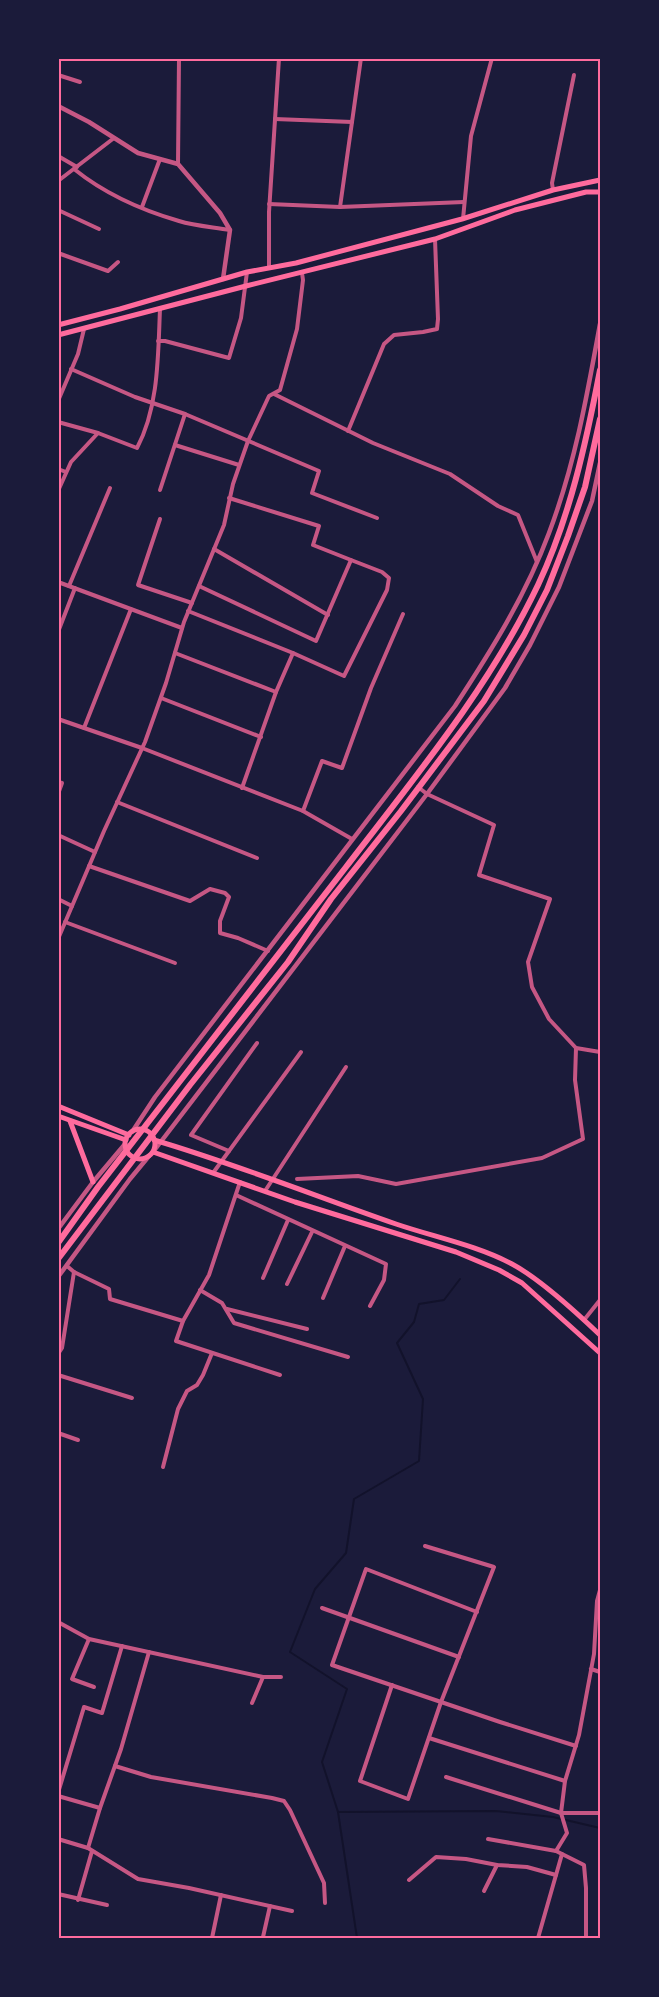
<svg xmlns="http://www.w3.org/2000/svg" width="659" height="1997" viewBox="0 0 659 1997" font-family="Karla,sans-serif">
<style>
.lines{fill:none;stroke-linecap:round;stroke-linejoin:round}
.stream{stroke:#12122b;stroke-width:2}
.minor{stroke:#c65784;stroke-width:4}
.tertiary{stroke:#c65784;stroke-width:4.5}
.primary{stroke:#ff6b9d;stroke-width:5}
.trunk{stroke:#ff6b9d;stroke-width:6}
.neatline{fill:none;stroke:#ff6b9d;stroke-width:2}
</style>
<rect width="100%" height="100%" fill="#1b1b3a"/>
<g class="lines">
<g class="stream">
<polyline points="338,1812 496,1811 553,1817 600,1828"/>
<polyline points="357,1938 338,1812 322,1762 347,1689 290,1652 315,1589 346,1553 354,1499 419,1461 423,1399 397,1343 414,1322 419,1304 444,1300 460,1279"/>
</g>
<g class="minor">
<polyline points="58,75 80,82"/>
<polyline points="275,119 352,122 361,58"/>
<polyline points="58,156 77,167"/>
<polyline points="178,164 179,58"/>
<path d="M 74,169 C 105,194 141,210 179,221 C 195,226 213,227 230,230"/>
<polyline points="58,181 114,138"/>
<polyline points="553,190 552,183 574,75"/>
<polyline points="269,204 340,207 464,202"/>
<polyline points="142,207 160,159"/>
<polyline points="340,207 352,122"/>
<polyline points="58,210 99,229"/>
<polyline points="463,219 471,136 492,58"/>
<polyline points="58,253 108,271 118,262"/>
<polyline points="269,268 269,212 279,58"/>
<polyline points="158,341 165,341 229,358 241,318 247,272"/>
<polyline points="71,369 135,397 185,414 319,471 312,493 377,518"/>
<polyline points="274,394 373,443 450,474 498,506 518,515 537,562"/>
<polyline points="58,401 78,354 84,329"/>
<path d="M 58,422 L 98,433 L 137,448 C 159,407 158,354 160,309"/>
<polyline points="348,431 384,344 394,335 423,332 437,329 438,319 435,239"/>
<polyline points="175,445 239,465"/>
<polyline points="58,469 66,472"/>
<polyline points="160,490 185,414"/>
<polyline points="58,491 71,462 98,433"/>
<polyline points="229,498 319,526 313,545 351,560"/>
<polyline points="160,519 138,585 192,603"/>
<polyline points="214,549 328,615"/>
<polyline points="58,582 182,628"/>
<polyline points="69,586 110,488"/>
<polyline points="188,611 293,653 344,676 387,590 389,578 382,572 351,560 316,641 199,586"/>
<polyline points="58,632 75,588"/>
<polyline points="175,653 276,692"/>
<polyline points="161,698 261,737"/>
<polyline points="58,719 142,748 303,811 352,839"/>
<polyline points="84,728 131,609"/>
<polyline points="58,782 62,783 58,794"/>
<polyline points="418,787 427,794 494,825 479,875 550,899 528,962 532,987 549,1019 576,1048 600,1052"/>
<polyline points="242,788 276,692 293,653"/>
<polyline points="117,802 257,858"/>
<polyline points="303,811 322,761 342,768 371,688 403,614"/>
<polyline points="58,835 95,852"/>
<polyline points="89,866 190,901 210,889 225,893 229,897 220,921 220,933 238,938 268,951"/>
<polyline points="58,899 72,906"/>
<polyline points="65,922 175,963"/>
<polyline points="58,939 104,831 145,742 166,683 184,622 224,525 233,484 248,441 269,396 280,390 297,329 303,280 302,273"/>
<polyline points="229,1151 191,1135 257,1043"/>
<polyline points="213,1173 301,1052"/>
<polyline points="297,1179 358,1176 396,1184 542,1158 583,1139 575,1080 576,1048"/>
<polyline points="240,1182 209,1275 183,1321 176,1341 280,1375"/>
<polyline points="265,1191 346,1067"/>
<polyline points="236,1195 386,1264 384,1280 370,1306"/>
<polyline points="67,1266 74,1272 109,1289 110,1299 183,1321"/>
<polyline points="263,1278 288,1220"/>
<polyline points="287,1284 312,1232"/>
<polyline points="200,1290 222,1303 234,1323 348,1357"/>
<polyline points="323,1298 345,1246"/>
<polyline points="227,1309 307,1329"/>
<polyline points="584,1320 600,1300"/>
<polyline points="58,1354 62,1348 74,1272"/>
<polyline points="58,1375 132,1398"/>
<polyline points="58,1433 78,1440"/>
<polyline points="163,1467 178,1409 187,1391 197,1385 203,1375 212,1353"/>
<polyline points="322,1608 459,1657"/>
<polyline points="477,1612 366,1569 332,1665 500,1722 576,1746"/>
<polyline points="58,1622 89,1639 263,1677 281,1677"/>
<polyline points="89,1639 72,1679 94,1687"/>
<polyline points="591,1669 600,1672"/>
<polyline points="392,1685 360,1781 408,1799 441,1702 494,1567 425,1546"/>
<polyline points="252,1703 263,1677"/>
<polyline points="429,1738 565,1781"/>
<polyline points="115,1766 151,1777 272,1798 284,1801 290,1810 324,1883 325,1903"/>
<polyline points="446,1777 561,1813 600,1813"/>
<polyline points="58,1793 84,1707 102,1713 122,1646"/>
<polyline points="58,1796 100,1808 88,1848"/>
<polyline points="100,1808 121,1749 149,1652"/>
<polyline points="58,1839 88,1848 138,1879 189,1888 292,1911"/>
<polyline points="488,1839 556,1851"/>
<polyline points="409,1880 436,1857 466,1859 497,1865 527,1867 556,1875"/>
<polyline points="484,1891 497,1865"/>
<polyline points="58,1894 107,1905"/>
<polyline points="78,1900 92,1851"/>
<polyline points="263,1937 270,1906"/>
<polyline points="212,1938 221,1895"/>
<polyline points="538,1938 562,1854"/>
<polyline points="586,1938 586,1888 584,1865 556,1851 567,1833 561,1813 565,1781 579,1735 594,1654 597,1601 600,1590"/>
</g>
<g class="tertiary">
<polyline points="58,106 89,122 138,153 178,164 220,213 230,230 223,279"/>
<path d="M 132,1132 L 155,1097 L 455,706 C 491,651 526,595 549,533 C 575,464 587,396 600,324"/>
<polyline points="153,1152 427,794 505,688 530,645 559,587 592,501 600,463"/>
<polyline points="58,1229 93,1182 125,1144"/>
<polyline points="58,1277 130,1179 149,1156"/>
</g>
<g class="primary">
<polyline points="58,325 120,309 247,272 296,263 462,219 553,190 600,180"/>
<polyline points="58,335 246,286 435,239 515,210 586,192 600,192"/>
<polyline points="58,1106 129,1135"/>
<polyline points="58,1116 126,1140"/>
<polyline points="70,1121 93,1182"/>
<circle cx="140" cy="1144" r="15"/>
<path d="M 154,1140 C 236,1164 315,1196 396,1224 C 434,1237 476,1245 512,1264 C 540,1279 577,1313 600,1335"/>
<polyline points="153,1152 295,1202 456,1252 499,1270 522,1283 600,1353"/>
</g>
<g class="trunk">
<path d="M 58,1243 L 98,1187 C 181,1081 263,974 346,867 C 415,777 489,688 538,585 C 570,517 586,443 600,370"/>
<polyline points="58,1259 190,1085 288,962 331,899 401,811 484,701 524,635 547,590 568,536 585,487 600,419"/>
</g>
</g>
<rect width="659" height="1997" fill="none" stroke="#1b1b3a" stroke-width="120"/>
<rect x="60" y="60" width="539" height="1877" class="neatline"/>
</svg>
